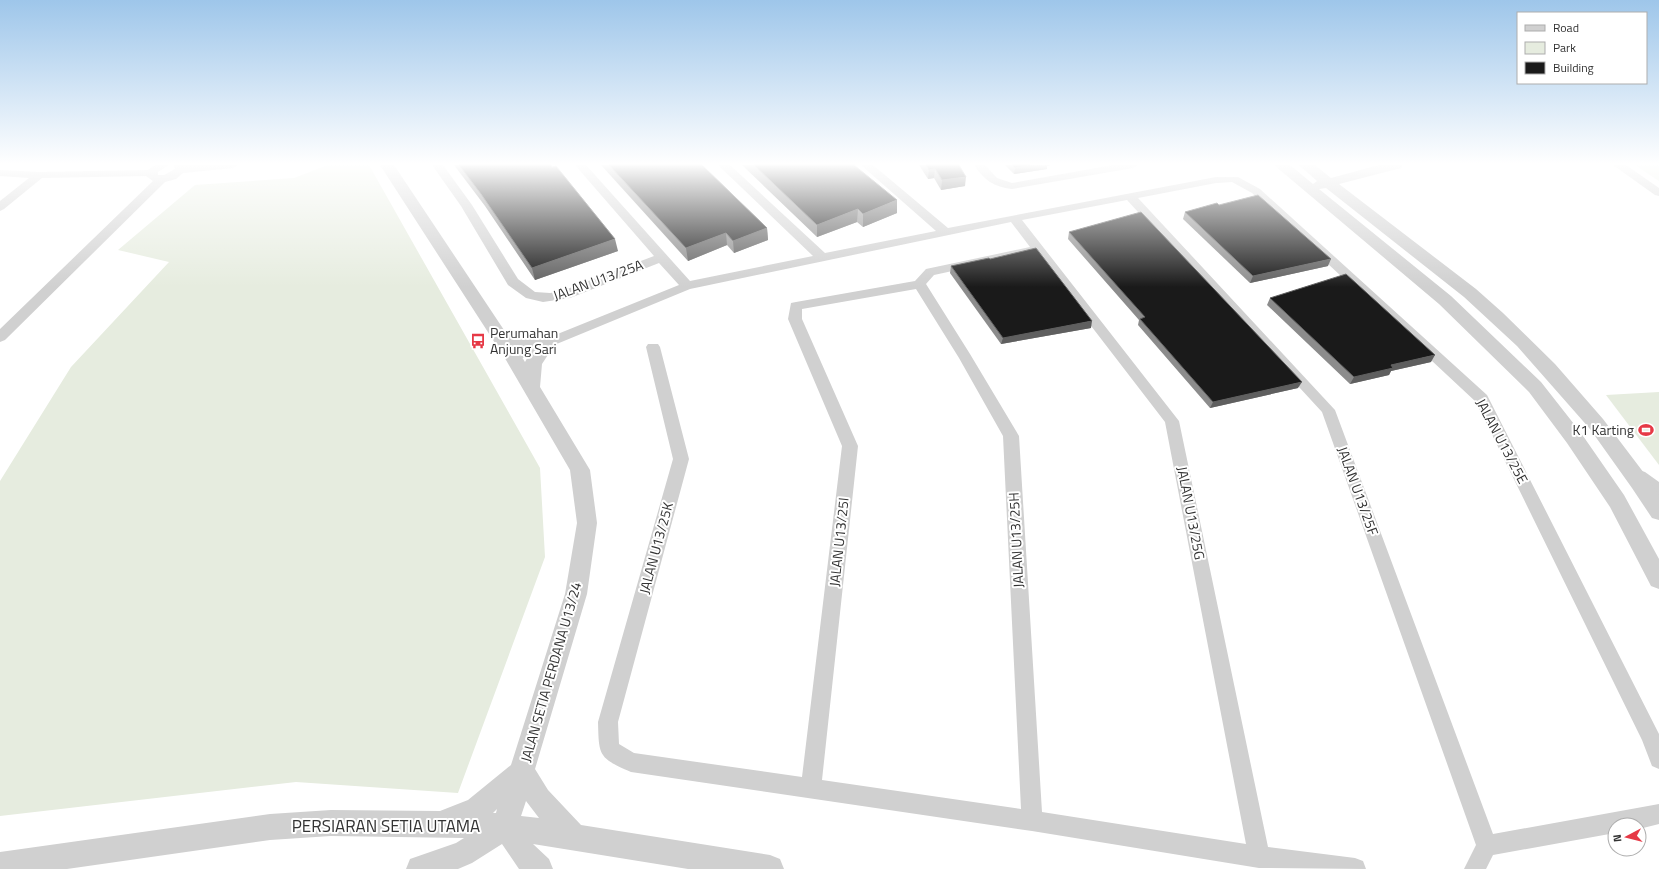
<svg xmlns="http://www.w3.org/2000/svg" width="1659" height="869" viewBox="0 0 1659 869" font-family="'Titillium Web',sans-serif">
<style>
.green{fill:#e6ecdf}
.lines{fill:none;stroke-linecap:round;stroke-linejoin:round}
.minor{fill:#d0d0d0;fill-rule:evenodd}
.tertiary{fill:#d0d0d0;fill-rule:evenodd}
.wall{fill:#8c8c8c}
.shaded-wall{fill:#5f5f5f}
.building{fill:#1a1a1a;stroke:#5f5f5f}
.labels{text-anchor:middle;stroke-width:4;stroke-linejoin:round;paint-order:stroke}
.street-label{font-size:14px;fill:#333;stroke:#fff}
.poi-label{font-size:14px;fill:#333;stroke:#fff;text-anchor:start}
.near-street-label{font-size:17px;fill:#333;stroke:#fff}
</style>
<rect width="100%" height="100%" fill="#fff"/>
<g class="green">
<polygon points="328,165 369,165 540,468 545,557 458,793 296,782 0,816 0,481 71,367 169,262 118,250 195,185 294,178"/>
<polygon points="1635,165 1659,165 1659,181"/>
<polygon points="1659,392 1659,465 1606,395"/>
</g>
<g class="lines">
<g class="minor">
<polygon points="155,165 169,165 158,172 158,175 164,175 175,169 174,165 238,165 233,168 183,173 176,179 165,182 5,340 0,342 0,329 153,181 146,176 42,178 4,209 0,211 0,201 29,178 0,176 0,170 39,172 148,170"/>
<path d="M 432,165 L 443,165 L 472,205 L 518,279 L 535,292 L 550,293 L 562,291 L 654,256 L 575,165 L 586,165 L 690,281 L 813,256 L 718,165 L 730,165 L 825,253 L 936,231 L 861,165 L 873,165 L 948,228 L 1216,177 L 1238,177 L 1260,189 L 1487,395 L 1659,734 L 1659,769 L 1652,766 L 1642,740 L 1476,402 L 1252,193 L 1232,182 L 1216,183 L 1138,198 L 1335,410 L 1493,834 L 1659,804 L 1659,824 L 1639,829 L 1639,825 L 1615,825 L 1615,833 L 1493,855 L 1486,869 L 1464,869 L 1476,845 L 1322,412 L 1127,200 L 1022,220 L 1179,421 L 1268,847 L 1355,858 L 1363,861 L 1366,869 L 1259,868 L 1032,831 L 631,772 C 598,758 599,755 598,722 L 673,459 L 646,347 L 648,344 L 658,344 L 660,347 L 689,459 L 618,722 L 619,744 L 634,753 L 802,777 L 842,446 L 788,319 L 791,303 L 796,302 L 915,281 L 926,269 L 1030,247 L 1011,222 L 690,289 L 513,362 L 508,360 L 506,357 L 508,354 L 679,285 L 659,263 L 570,298 L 543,302 L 526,298 L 508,285 L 461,206 ZM 1035,253 L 1165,422 L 1246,844 L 1042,812 L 1019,436 L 970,354 L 926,284 L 934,275 ZM 916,289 L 959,358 L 1003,436 L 1021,809 L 822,780 L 858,446 L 802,319 L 802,309 Z"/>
<path d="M 974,165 L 985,165 L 997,178 L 1012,183 L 1113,165 L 1138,165 L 1133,168 L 1012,189 C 994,187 984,180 974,165 Z"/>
<polygon points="1613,165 1626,165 1659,188 1659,196 1655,195"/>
<path d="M 1639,470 L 1645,472 L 1659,482 L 1659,497 C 1650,494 1636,485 1631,476 L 1633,472 Z"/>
</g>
<g class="tertiary">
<path d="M 380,165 L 394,165 L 504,330 L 515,335 L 552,340 L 555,344 L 542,364 L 540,387 L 590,470 L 597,523 L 587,594 L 535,769 L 548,790 L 581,825 L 770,855 L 780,859 L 784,869 L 688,869 L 533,844 L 549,859 L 553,869 L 519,869 L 502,844 L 472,863 L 458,869 L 406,869 L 410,859 L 456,843 L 464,838 L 331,836 L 270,840 L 67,869 L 0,869 L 0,852 L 270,814 L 331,810 L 440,811 L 468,800 L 511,765 L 565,594 L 577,523 L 570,470 L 506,360 ZM 515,346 L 533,348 L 525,362 ZM 526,801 L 539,818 L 521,816 ZM 497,809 L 496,813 L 493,813 Z"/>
<polygon points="1274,165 1290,165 1313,184 1317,181 1299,165 1315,165 1331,178 1379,165 1403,165 1401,168 1339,184 1476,289 1503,313 1555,364 1603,419 1647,477 1659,495 1659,520 1652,518 1632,488 1590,429 1517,346 1464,297 1326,188 1319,189 1451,296 1541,382 1581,433 1624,495 1659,559 1659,589 1651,586 1610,507 1567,443 1529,392 1439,304"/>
</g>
</g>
<g class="wall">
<polygon points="454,165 551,165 618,251 535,280 485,206"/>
<polygon points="601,165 702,165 767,228 768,240 734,253 727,245 688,261"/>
<polygon points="742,165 854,165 897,213 863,227 857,222 817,237"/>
<polygon points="919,165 959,165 965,186 941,190 934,178 928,179"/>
<polygon points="1005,165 1050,165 1047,166 1047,169 1014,174"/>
<polygon points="1219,205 1328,266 1250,283 1183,219 1185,212"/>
<polygon points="1069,232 1298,388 1210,408 1138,325 1139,320 1068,239"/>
<polygon points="990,259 1091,328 1001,344 950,273 951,266"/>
<polygon points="1270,298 1431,362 1391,371 1389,375 1350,384 1267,305"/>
</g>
<g class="shaded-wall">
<polygon points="1030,165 1050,165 1047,166 1047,169 1014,174 1015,168"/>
<polygon points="935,169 934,178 928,179 929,170"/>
<polygon points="966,177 965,186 941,190 942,180"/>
<polygon points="897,200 897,213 863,227 863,214"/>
<polygon points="858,209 857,222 817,237 817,225"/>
<polygon points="767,228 768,240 734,253 733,241"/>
<polygon points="726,233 727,245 688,261 686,248"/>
<polygon points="615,239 618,251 535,280 532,268"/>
<polygon points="1331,259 1328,266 1250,283 1253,276"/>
<polygon points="1092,321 1091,328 1001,344 1003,338"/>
<polygon points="1435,355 1431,362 1391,371 1389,375 1350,384 1354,377 1391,365"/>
<polygon points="1302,382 1298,388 1210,408 1213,402"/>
</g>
<g class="building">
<polygon points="459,165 551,165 552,167 556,166 615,239 532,268 481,194"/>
<polygon points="609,165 702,165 767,228 733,241 726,233 686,248"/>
<polygon points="754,165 854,165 897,200 863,214 858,209 817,225"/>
<polygon points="926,165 959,165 966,177 942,180 935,169 929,170"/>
<polygon points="1012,165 1030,165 1015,168"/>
<polygon points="1258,195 1331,259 1253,276 1185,212 1217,203 1219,205"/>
<polygon points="1141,212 1302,382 1213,402 1140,319 1145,317 1069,232"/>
<polygon points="1036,248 1092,321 1003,338 951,266 989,258 990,259"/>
<polygon points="1346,274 1435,355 1391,365 1393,368 1354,377 1270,298"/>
</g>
<linearGradient id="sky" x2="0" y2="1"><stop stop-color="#9ec6ea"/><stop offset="0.57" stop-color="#fff"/><stop offset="1" stop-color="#fff" stop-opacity="0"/></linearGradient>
<rect width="1659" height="287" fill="url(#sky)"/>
<defs>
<g id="bus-bare" transform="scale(1.2)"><path d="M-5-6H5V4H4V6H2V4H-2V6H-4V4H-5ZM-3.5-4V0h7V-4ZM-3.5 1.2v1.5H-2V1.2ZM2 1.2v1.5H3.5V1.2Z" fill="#e63946" stroke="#fff" stroke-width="2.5" paint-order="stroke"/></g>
<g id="stadium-bare" transform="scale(1.2)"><path d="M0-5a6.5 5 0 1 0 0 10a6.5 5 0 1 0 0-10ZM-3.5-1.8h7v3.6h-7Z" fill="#e63946" stroke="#fff" stroke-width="2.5" paint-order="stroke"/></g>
</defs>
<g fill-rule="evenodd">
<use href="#bus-bare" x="478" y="341"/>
<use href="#stadium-bare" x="1646" y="430"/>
</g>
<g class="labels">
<g class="street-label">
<text transform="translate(598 280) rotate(-20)" y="5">JALAN U13/25A</text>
<text transform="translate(1502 441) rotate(62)" y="5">JALAN U13/25E</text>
<text transform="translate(1358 491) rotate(70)" y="5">JALAN U13/25F</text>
<text transform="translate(1191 513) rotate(79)" y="5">JALAN U13/25G</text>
<text transform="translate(1016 540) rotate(-93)" y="5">JALAN U13/25H</text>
<text transform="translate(839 542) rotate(-84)" y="5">JALAN U13/25I</text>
<text transform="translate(656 548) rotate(-75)" y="5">JALAN U13/25K</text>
<text transform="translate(551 672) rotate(-74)" y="5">JALAN SETIA PERDANA U13/24</text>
</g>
<g class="poi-label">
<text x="490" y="338">Perumahan<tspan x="490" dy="16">Anjung Sari</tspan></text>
<text x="1634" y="435" text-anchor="end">K1 Karting</text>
</g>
<g class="near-street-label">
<text x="386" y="832">PERSIARAN SETIA UTAMA</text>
</g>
</g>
<rect x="1517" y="12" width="130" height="72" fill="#ffffff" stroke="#adadad"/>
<rect x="1525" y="25" width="20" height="6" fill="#d0d0d0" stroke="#adadad"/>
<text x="1553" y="32" font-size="12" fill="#333333">Road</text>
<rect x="1525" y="42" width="20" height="12" fill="#e6ecdf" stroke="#adadad"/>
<text x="1553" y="52" font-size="12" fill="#333333">Park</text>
<rect x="1525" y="62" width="20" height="12" fill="#1a1a1a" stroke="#adadad"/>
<text x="1553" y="72" font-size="12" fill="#333333">Building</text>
<g transform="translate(1627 837) rotate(263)"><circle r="19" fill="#ffffff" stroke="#adadad"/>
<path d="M0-3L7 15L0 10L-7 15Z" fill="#e63946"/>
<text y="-6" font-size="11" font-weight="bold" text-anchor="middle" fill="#333333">N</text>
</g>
</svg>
